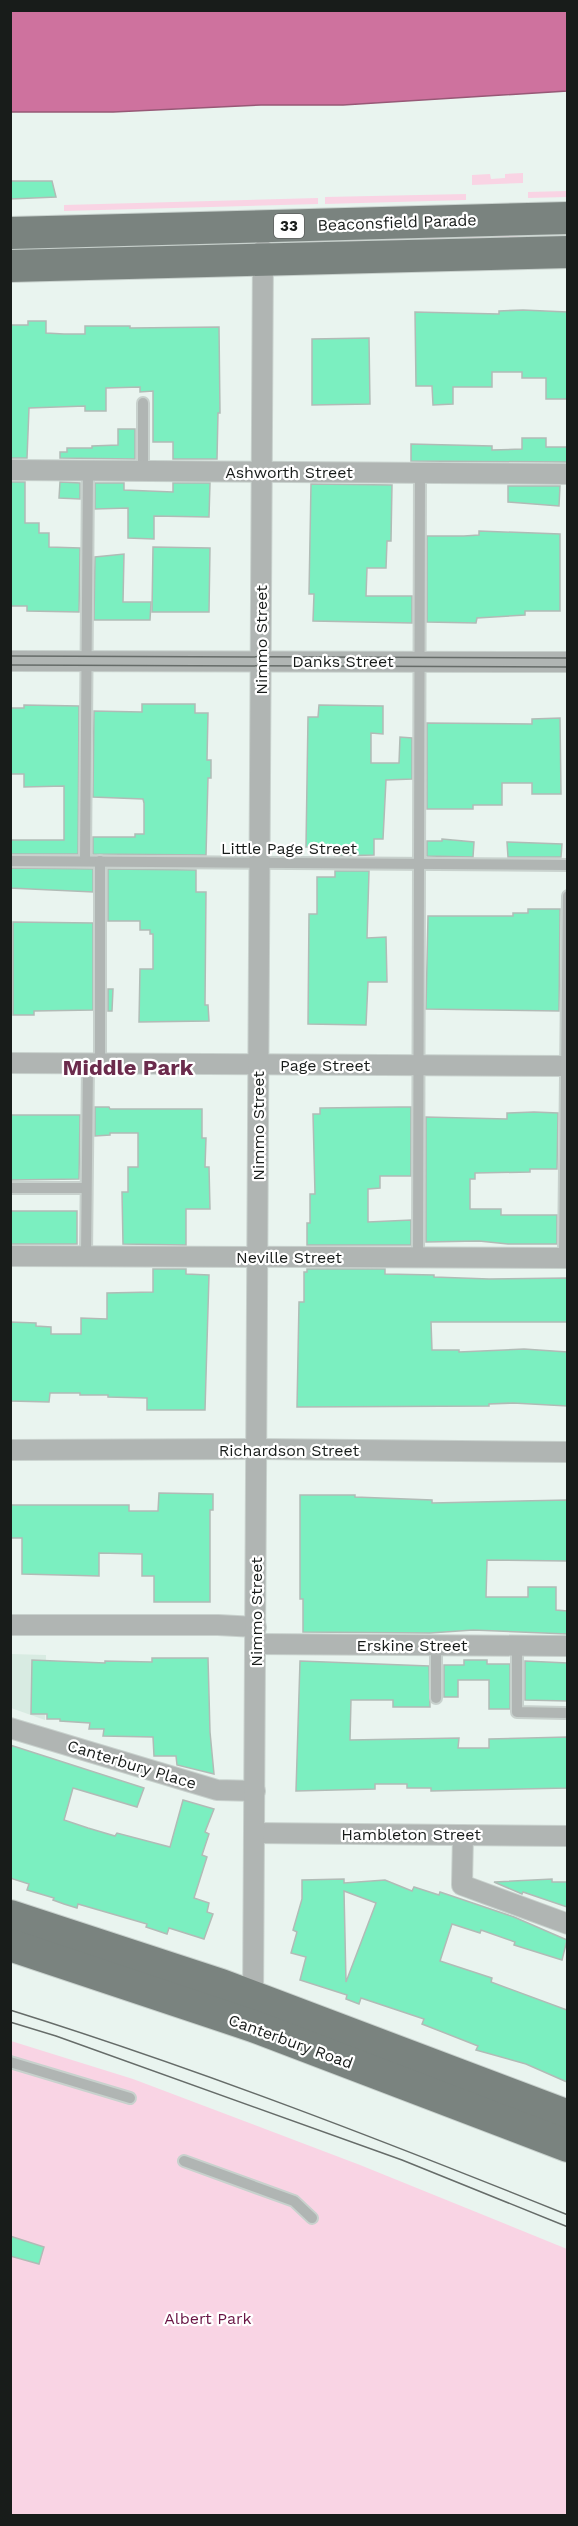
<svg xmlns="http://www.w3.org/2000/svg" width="578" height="2526" viewBox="0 0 578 2526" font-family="'Work Sans',sans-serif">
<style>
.built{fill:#d8ebe2}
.green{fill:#f9d4e4}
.water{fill:#ce729e;stroke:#975876;stroke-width:1.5}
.building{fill:#7befc0;stroke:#b1bbb6;stroke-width:1.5;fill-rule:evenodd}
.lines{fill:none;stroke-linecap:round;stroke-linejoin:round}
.service-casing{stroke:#c8d1cd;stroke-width:14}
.minor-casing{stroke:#c8d1cd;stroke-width:22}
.primary-casing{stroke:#c8d1cd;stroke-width:34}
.service{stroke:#b0b5b3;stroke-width:10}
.minor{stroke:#b0b5b3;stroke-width:20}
.primary{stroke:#7a837f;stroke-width:32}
.tram{stroke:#666c69;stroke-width:1.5}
.labels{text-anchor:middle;stroke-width:4.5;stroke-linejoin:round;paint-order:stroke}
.shield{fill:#fff;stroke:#5d605f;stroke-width:1.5}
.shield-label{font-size:15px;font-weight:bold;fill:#181c1a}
.street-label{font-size:16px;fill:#181c1a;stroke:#fff}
.park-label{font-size:16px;fill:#691645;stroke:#fff}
.district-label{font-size:22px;font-weight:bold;fill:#6b2b4c;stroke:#fff}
</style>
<rect width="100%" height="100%" fill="#e9f4ef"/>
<polygon class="built" points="11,1654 46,1655 45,1720 11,1708"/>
<g class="green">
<polygon points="523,173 523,183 472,185 472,175 490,174 491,179 505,178 505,174"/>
<polygon points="567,191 567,197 528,198 528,192"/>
<polygon points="466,194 466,200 325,204 325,197"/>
<polygon points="318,198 318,204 64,211 64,205"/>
<polygon points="518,234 519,243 289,247 290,240"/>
<polygon points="221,243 223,245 11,256 10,247"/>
<polygon points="11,2041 133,2079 360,2165 567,2249 567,2515 11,2515"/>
</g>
<polygon class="water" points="11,10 567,11 567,91 343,105 261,105 113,112 11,112"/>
<g class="building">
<polygon points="10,181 52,181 56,197 10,199"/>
<polygon points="523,310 567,312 567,399 546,399 546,378 522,378 522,372 492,372 492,387 453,387 453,404 433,405 432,386 416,386 415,312 499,314 499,311"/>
<polygon points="28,321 46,321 46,333 64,334 85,334 85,326 130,326 130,328 219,327 220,413 218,413 217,459 173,459 173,442 153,442 153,391 140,392 140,387 106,388 106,411 85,411 85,406 29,408 27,458 10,458 10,325 28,325"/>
<polygon points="369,338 370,404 312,405 312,339"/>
<polygon points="118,429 135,429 135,459 60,458 60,452 67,452 67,448 92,448 92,446 118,445"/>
<polygon points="522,438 546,438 546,447 567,447 567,462 411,461 411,444 492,446 492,450 522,449"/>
<polygon points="10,482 25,482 25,523 39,523 39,533 49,533 49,547 80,548 79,612 27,611 27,606 10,606"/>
<polygon points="60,482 80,483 80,499 59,498"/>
<polygon points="95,483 124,483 124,490 173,492 173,483 210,483 209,517 154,516 154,539 128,538 128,508 95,509"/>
<polygon points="311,484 392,485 391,541 387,541 386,568 367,568 366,596 412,596 412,623 313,621 314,594 309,594"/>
<polygon points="508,486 560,486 559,506 508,502"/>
<polygon points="479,531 560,534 560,611 525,611 525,615 477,618 476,623 427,622 427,536 464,536 479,535"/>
<polygon points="153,547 210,548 209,612 152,612"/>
<polygon points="124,554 123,602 151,602 150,620 94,620 95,557"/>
<polygon points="142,704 195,704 195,713 208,713 207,760 211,760 211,778 208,778 206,855 93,854 93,837 135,837 135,834 144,834 144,803 143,799 93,797 94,711 142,712"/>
<polygon points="24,705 79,706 78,854 10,854 10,840 64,840 64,786 24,787 24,774 10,774 10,708 24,708"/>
<polygon points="319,705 383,706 383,734 371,733 371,763 399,763 400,737 412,738 412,779 386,780 383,839 374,839 374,855 335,856 335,847 306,847 308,717 318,717"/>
<polygon points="560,718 561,794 532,794 532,783 502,783 502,805 473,805 473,809 427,809 427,723 532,724 532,719"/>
<polygon points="442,839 474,842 473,857 427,856 427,841 442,841"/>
<polygon points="507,842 562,844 561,857 508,857"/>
<polygon points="10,868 93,869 93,892 10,888"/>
<polygon points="108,869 196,870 196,892 206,892 205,1005 208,1005 209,1021 139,1022 140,969 153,969 153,934 150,934 150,930 140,930 140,921 108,921"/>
<polygon points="335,871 369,871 367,938 386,937 387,982 368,982 366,1025 308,1024 309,914 317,914 317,877 335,877"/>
<polygon points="528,909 560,909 559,1011 426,1009 428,916 513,916 513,913 528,913"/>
<polygon points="13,922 93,923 93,1010 34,1011 34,1015 13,1015"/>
<polygon points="108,989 113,989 112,1011 108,1011"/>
<polygon points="95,1107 109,1107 110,1109 202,1109 202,1138 206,1138 205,1167 209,1167 210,1209 186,1209 186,1245 123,1244 122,1192 128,1192 128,1167 138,1167 138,1133 110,1133 110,1135 95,1136"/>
<polygon points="399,1107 411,1107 411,1176 380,1176 380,1188 368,1189 368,1222 411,1220 411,1245 307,1245 307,1223 310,1223 310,1194 315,1194 313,1114 320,1114 320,1108"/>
<polygon points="534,1112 558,1113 557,1169 530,1169 530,1172 475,1173 475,1179 470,1179 470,1209 501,1209 501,1215 557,1215 557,1244 508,1244 479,1241 426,1242 426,1117 507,1119 507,1113"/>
<polygon points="10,1115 80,1115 79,1179 10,1180"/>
<rect x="10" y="1211" width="67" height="33"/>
<polygon points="153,1269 186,1269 186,1274 209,1275 205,1410 147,1410 147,1398 108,1397 108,1395 80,1395 80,1393 50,1393 49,1402 10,1401 10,1322 36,1323 36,1326 51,1327 51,1334 81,1334 81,1318 107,1319 107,1293 153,1292"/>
<polygon points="307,1269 385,1269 385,1274 434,1275 434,1277 489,1279 567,1278 567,1322 431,1322 432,1350 459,1350 459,1352 524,1349 567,1352 567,1406 513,1403 489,1404 489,1406 297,1407 299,1302 304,1302 304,1272 307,1272"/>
<polygon points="159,1493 213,1494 213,1510 210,1510 210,1602 154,1602 154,1576 142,1576 142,1554 99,1553 99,1576 22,1574 22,1538 10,1538 10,1505 129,1505 129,1511 158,1511"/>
<polygon points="300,1495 355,1495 355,1497 432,1500 432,1503 567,1500 567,1561 487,1560 486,1597 528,1597 528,1587 556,1587 556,1610 567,1611 567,1634 473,1630 430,1633 303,1632 303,1599 300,1599"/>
<polygon points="152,1658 208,1658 210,1732 214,1774 177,1765 176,1756 154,1756 153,1737 103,1736 104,1729 89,1729 90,1723 60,1721 60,1719 47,1719 47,1714 31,1714 32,1660 105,1663 105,1661 152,1662"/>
<polygon points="464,1660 487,1660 487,1664 510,1664 510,1709 489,1709 489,1680 458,1680 458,1697 444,1697 444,1665 464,1665"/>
<polygon points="300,1661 429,1666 430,1707 393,1707 393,1700 351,1700 350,1740 459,1738 458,1748 489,1748 489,1739 567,1737 567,1788 431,1791 431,1788 407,1788 407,1784 375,1784 375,1789 296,1791"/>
<polygon points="525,1661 567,1663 567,1701 525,1700"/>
<polygon points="10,1745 144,1788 137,1807 73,1788 64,1820 88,1828 115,1836 117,1833 170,1847 183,1800 214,1809 205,1832 209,1834 202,1855 207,1857 194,1898 209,1903 207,1912 213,1914 204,1939 169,1928 167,1934 146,1927 147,1924 78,1904 77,1908 64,1904 53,1900 54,1898 27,1890 29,1884 10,1878"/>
<path d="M 344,1879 L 344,1883 L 385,1880 L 412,1891 L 414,1887 L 439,1895 L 440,1892 L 514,1917 L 567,1940 L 562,1960 L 514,1945 L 515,1942 L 481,1930 L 480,1933 L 452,1924 L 440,1961 L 492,1978 L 491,1982 L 567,2010 L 567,2082 L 526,2064 L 476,2050 L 478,2046 L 422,2024 L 424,2019 L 361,1998 L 359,2004 L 346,1999 L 347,1995 L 300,1980 L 306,1957 L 291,1953 L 297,1932 L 293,1930 L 302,1899 L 302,1880 ZM 344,1891 L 376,1903 L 346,1982 Z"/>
<polygon points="552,1879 552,1882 567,1882 567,1907 523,1892 522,1894 494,1882"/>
<polygon points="10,2236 44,2247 39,2264 10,2256"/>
</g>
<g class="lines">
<g class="service-casing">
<g id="service">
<polyline points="143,403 143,471"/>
<polyline points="10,861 568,865"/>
<polyline points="85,861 88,471"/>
<polyline points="100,861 100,1064"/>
<polyline points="10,1188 86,1188"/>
<polyline points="86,1256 88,1064"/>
<polyline points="418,1257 420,473"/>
<polyline points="564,1258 568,896"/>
<polyline points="436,1646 436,1698"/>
<polyline points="517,1646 517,1712 565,1713"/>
<polyline points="10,2062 130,2098"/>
<polyline points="184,2161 294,2201 312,2218"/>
</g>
</g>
<g class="minor-casing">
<g id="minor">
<polyline points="10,470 568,474"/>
<polyline points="10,661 568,662"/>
<polyline points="10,1063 568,1066"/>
<polyline points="10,1256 568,1258"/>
<polyline points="10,1450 257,1449 568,1452"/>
<polyline points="10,1625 218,1625 256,1627"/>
<polyline points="256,1644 568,1646"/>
<polyline points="10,1728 217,1790 255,1791"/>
<polyline points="254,1833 568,1836"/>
<polyline points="463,1835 462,1885 568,1924"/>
<polyline points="253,2006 263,250"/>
</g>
</g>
<g class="primary-casing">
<g id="primary">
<polyline points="10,233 568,218"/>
<polyline points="10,266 568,252"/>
<polyline points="10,1916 221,1985 568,2116"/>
<polyline points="10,1945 253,2026 568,2146"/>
</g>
</g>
<use href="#service" class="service"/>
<use href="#minor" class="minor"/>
<use href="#primary" class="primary"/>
<g class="tram">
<polyline points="10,656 568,658"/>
<polyline points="10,665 568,667"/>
<path d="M 10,2010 C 199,2069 384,2141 568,2215"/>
<polyline points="10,2022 56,2036 402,2160 568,2227"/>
</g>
</g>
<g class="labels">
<rect class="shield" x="274" y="214" width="30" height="24" rx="4.5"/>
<g class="shield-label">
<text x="289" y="231">33</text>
</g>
<g class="street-label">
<text transform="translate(397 222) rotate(-2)" y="6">Beaconsfield Parade</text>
<text x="289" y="478">Ashworth Street</text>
<text transform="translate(261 640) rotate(-90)" y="6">Nimmo Street</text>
<text x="343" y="667">Danks Street</text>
<text x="289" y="854">Little Page Street</text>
<text x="325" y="1071">Page Street</text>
<text transform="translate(258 1126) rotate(-90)" y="6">Nimmo Street</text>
<text x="289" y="1263">Neville Street</text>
<text x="289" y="1456">Richardson Street</text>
<text transform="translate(256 1612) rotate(-90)" y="6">Nimmo Street</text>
<text x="412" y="1651">Erskine Street</text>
<text transform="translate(132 1764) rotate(17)" y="6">Canterbury Place</text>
<text x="411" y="1840">Hambleton Street</text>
<text transform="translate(291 2041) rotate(20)" y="6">Canterbury Road</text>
</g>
<g class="park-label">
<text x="208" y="2324">Albert Park</text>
</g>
<g class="district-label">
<text x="128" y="1075">Middle Park</text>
</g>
</g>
<rect width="578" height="2526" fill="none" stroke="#181c1a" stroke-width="24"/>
</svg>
